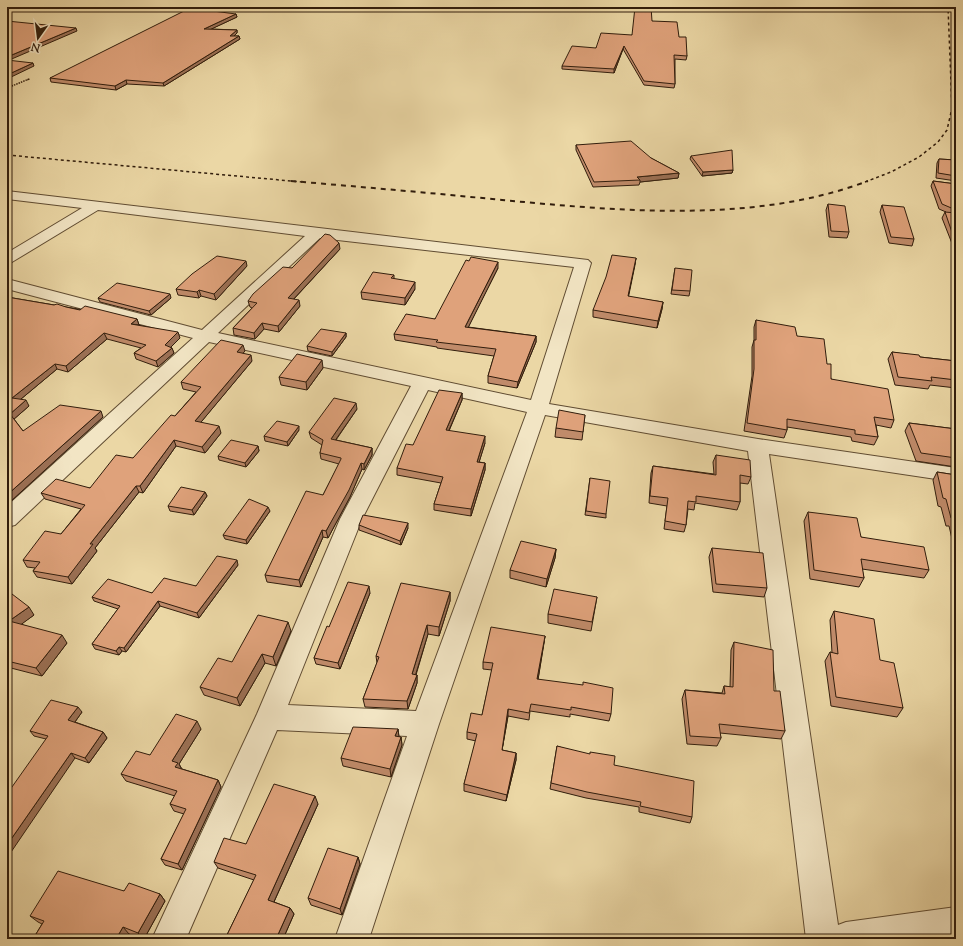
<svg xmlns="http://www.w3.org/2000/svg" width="963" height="946" viewBox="0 0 963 946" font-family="'Sorts Mill Goudy',serif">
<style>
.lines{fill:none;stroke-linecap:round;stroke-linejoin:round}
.street-casing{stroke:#604c32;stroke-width:2}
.path-far1{stroke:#311d0c;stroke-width:1;stroke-dasharray:1.5 1;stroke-linecap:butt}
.path{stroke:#311d0c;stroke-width:1.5;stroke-dasharray:1.5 1;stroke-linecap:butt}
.street{fill:#f2e5c4;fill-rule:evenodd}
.rail-far1{stroke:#311d0c;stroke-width:1.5;stroke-dasharray:3 3;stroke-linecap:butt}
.rail{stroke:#311d0c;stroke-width:2;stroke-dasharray:5 5;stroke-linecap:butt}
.wall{fill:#c08b6a;stroke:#311d0c}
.shaded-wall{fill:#9c7156;stroke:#311d0c}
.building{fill:#dfa27b;stroke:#311d0c}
</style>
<rect width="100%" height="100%" fill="#ebd7a5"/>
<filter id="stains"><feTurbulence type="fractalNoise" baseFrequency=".005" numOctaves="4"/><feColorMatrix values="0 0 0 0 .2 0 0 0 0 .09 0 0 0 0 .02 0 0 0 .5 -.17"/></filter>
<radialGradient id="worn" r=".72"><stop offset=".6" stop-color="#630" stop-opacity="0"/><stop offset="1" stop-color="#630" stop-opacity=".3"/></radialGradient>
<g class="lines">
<g class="street-casing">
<path id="street" d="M 7,191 L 588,260 L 591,263 L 549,404 L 758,439 L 956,468 L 956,482 L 769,454 L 838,925 L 846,922 L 956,907 L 956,939 L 806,939 L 748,451 L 545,415 L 439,724 L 369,939 L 335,939 L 407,736 L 277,730 L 186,939 L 152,939 L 257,714 L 340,519 L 411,386 L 209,342 L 15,525 L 7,527 L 7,506 L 193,338 L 7,289 L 7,279 L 202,330 L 305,236 L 98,210 L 12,262 L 7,264 L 7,253 L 82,208 L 7,199 ZM 320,238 L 574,267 L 531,400 L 218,333 ZM 428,390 L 527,412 L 416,711 L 288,705 L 362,519 Z"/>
</g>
<polyline class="path-far1" points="27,80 30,79"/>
<polyline class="path" points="7,88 29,79"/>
<use href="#street" class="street"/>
<g class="rail-far1">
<polyline points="7,155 302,182"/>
<polyline points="865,182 891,172 919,157 938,142 947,130 952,108 948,7"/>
</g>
<path class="rail" d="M 291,181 C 362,187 432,193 502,200 C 621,211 754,224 868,181"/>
</g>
<g class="wall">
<polygon points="236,14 237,17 211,29 237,30 237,33 234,36 239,36 240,39 164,86 127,84 116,90 51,82 50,78"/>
<polygon points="652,21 679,37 687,56 686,60 675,59 675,84 674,88 644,85 623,49 614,73 562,69 562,66 596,48 632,35"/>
<polygon points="576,145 651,158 679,173 678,178 640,182 639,185 593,187 576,150"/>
<polygon points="691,156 733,170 732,173 702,176 690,159"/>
<polygon points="939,159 956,160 956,181 936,178 937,163"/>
<polygon points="933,181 956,184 956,247 953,246 942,218 945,212 946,212 939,209 931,186"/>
<polygon points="828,204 849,232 847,238 829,237 826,210"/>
<polygon points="882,205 914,239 912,246 889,243 880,212"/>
<polygon points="340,249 294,299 300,306 279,332 264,329 255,339 234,335 233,328 252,308 250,307 248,301 292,268"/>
<polygon points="636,258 628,297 663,302 662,309 657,328 593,317 593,310"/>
<polygon points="247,266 216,300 201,296 199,298 178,295 176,289"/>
<polygon points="498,268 468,327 536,336 536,342 517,388 488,383 488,376 494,356 437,348 437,347 395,340 394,334 435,319"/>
<polygon points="675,268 690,291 689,296 671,294"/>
<polygon points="394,275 394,279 415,289 405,305 362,299 361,292"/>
<polygon points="7,297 137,319 139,325 180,338 171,347 174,353 158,367 136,359 134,353 141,348 107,339 68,372 57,369 21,399 29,406 14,419 23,431 103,417 10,502 7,501"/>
<polygon points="98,298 171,298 151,315 100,302"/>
<polygon points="756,320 797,336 827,364 831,379 894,420 891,428 876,425 878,437 874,445 852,441 851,437 787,427 787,430 784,438 744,431 752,376 752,347 754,340 754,327"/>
<polygon points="346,333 346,337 332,356 308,351 307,346"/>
<polygon points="245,351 243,353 252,361 201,422 221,433 205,453 176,446 143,493 139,492 95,548 97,551 72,584 37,577 33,571 35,568 27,567 23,560 61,534 81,509 45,499 41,493 90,488 133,458 175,416 196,392 183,389 181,382"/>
<polygon points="892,352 920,357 956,361 956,388 930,385 928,389 895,385 888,359"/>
<polygon points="323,368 307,390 281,385 279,377"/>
<polygon points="462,393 462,400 449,431 485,443 479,462 485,463 485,470 471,516 434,510 434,504 441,483 397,475 397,468 413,445"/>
<polygon points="357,409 336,440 372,448 372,455 364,470 362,469 350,497 328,538 323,537 301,587 267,582 265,575 323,495 339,464 321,459 320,453 322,445 311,438 309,432"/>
<polygon points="585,415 582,440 555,437 556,428"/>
<polygon points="909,423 956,429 956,467 916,461 905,431"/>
<polygon points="299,430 288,446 265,441 264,436"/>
<polygon points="258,446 259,451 246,467 219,460 218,456"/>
<polygon points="716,455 751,477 748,484 740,483 740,502 737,510 695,503 694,510 688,509 686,525 684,532 664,529 667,506 649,503 651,473 653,466 714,474 713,462"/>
<polygon points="937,472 956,475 956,556 949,526 946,526 941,507 938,506 933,480"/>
<polygon points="590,478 606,514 606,518 585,515"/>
<polygon points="205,492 207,496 194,515 170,511 168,506"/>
<polygon points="270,511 247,544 225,539 223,535"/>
<polygon points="808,512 861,537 929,570 924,578 862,569 864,578 859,587 810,579 804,521"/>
<polygon points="359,525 408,528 401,545 359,530"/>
<polygon points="712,548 767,588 764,597 713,592 709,557"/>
<polygon points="556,549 555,558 546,587 510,578 510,570"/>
<polygon points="238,565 199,618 160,606 126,652 122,651 119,655 95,649 92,644 118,609 94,601 92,597 152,593 196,586"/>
<polygon points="450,592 450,601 439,636 428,634 416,675 417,675 417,683 408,709 365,707 363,699 377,663 376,656"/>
<polygon points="370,593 340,669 316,664 314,658 329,627"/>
<polygon points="7,596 34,615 21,624 67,643 42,676 7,667"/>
<polygon points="597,597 591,631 548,623 548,614"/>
<polygon points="834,611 903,708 897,717 831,706 825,661 830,652 832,653 830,620"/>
<polygon points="291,631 276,666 265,663 240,706 204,695 200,687 232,662"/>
<polygon points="545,636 538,679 611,714 609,721 570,714 570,717 530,711 529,720 508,716 502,750 516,753 516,760 506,801 464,791 464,784 476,741 467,739 467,732 482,715 492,670 483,669 483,662"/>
<polygon points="734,642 774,691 785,731 781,739 720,733 721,738 717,746 687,744 682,699 685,690 722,693 724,686 730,687 731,650"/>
<polygon points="82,712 75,722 103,732 107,738 89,763 75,758 46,739 34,736 30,731"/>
<polygon points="201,729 179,764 182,769 218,780 221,787 182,870 165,865 161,859 184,814 174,811 170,804 175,796 126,781 121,774 150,755"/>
<polygon points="398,729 399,737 401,737 402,745 391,777 343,766 341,758"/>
<polygon points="557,746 614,765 692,817 690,823 639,812 639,807 586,798 550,789"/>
<polygon points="318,804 274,902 290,908 294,914 283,939 227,939 226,937 254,880 218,868 214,862"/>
<polygon points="358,857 360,864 342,915 311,905 308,898"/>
<polygon points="124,891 160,894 165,901 144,939 129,934 126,939 33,939 42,924 38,922 30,916"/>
</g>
<g class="shaded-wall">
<polygon points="236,14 237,17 205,32 204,29"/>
<polygon points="76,28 77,31 7,61 7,57"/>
<polygon points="237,30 237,33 231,39 230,36"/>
<polygon points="239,36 240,39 164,86 163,83"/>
<polygon points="624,46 623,49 614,73 614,69"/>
<polygon points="33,63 34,66 7,79 7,75"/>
<polygon points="126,80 127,84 116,90 115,86"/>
<polygon points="733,170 732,173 702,176 703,172"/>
<polygon points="679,173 678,178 640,182 640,180 637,177"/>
<polygon points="339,243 340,249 289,304 288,298"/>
<polygon points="636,258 635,265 627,304 628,296"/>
<polygon points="246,261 247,266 216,300 214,294"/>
<polygon points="498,262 498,268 465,334 465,327"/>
<polygon points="415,282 415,289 405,305 405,298"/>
<polygon points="199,290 201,296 199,298 197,292"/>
<polygon points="170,294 171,298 151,315 149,311"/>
<polygon points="299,300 300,306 279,332 278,326"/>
<polygon points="663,302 662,309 657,328 658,321"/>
<polygon points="137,319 139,325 131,324"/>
<polygon points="262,323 264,329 255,339 254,333"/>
<polygon points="178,332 180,338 167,351 165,345"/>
<polygon points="104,333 107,339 68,372 66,366"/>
<polygon points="346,333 346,337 332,356 332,352"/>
<polygon points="536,336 536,342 517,388 518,382"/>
<polygon points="243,345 245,351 239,358 237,352"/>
<polygon points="172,348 174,353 158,367 156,361"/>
<polygon points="251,355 252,361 197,427 195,421"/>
<polygon points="322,360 323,368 307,390 306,382"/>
<polygon points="55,364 57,369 15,404 12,398"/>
<polygon points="462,393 462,400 446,437 446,430"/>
<polygon points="26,400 29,406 13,420 10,414"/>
<polygon points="356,403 357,409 332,445 331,439"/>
<polygon points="101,411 103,417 10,502 7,497 7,495"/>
<polygon points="219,426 221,433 205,453 202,447"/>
<polygon points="299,426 299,430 288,446 287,442"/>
<polygon points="485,436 485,443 477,469 477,462"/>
<polygon points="174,440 176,446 143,493 140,486"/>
<polygon points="258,446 259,451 246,467 245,463"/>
<polygon points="372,448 372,455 364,470 364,464"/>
<polygon points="361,463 362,469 350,497 328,538 326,531"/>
<polygon points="485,463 485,470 471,516 471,509"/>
<polygon points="136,486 139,492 95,548 97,551 72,584 68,577 90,544"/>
<polygon points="205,492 207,496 194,515 192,510"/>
<polygon points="268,507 270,511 247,544 246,540"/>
<polygon points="408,523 408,528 401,545 400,541"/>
<polygon points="322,530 323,537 301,587 299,580"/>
<polygon points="556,549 555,558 546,587 547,579"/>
<polygon points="237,560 238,565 199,618 197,613"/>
<polygon points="369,586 370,593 340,669 338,663"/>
<polygon points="450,592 450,601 439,636 439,627"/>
<polygon points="158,601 160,606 126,652 124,648"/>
<polygon points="29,607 34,615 15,629 9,621"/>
<polygon points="288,622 291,631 276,666 273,657"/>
<polygon points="427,625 428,634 413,683 412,674"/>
<polygon points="62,635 67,643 42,676 36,668"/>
<polygon points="545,636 544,643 537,686 537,679"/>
<polygon points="119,647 122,651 119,655 116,651"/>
<polygon points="262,654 265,663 240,706 237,698"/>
<polygon points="417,675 417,683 408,709 407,701"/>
<polygon points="78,707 82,712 72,726 68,720"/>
<polygon points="508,709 508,716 501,756 502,750"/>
<polygon points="197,721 201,729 179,764 182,770 180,775 172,761"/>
<polygon points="398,729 399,737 395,736"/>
<polygon points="103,732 107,738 89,763 85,758"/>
<polygon points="401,737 402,745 391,777 390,769"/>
<polygon points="71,753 75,758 7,858 7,845"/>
<polygon points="516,753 516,760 506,801 507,795"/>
<polygon points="218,780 221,787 182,870 178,864"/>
<polygon points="315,796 318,804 272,906 268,900"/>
<polygon points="358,857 360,864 342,915 340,909"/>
<polygon points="7,882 10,885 7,889"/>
<polygon points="160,894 165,901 144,939 138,933"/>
<polygon points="290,908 294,914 283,939 276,939"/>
<polygon points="123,927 129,934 126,939 116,939"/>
</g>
<g class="building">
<polygon points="635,7 651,7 652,21 677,22 679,37 686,37 687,56 674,55 675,84 644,81 624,46 614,69 562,66 572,46 596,48 601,33 632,35"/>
<polygon points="190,8 236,14 204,29 237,30 230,36 239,36 163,83 126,80 115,86 50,78"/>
<polygon points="7,21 76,28 7,57"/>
<polygon points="7,60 33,63 7,75"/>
<polygon points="631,141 651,158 679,173 637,177 640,180 594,182 576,145"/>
<polygon points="732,150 733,170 703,172 691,156"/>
<polygon points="939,159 956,160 956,176 938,173"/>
<polygon points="933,181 956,184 956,210 942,204"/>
<polygon points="828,204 845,206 849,232 831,231"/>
<polygon points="882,205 904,207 914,239 891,237"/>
<polygon points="945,212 956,213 956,241 955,241"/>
<polygon points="325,234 330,235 339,243 288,298 299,300 278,326 262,323 254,333 233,328 257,303 248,301 253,294 283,267 292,268"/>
<polygon points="612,255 636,258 628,296 663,302 658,321 593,310 606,277"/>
<polygon points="217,256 246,261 214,294 199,290 197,292 176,289 192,274"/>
<polygon points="471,257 498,262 465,327 536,336 518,382 488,376 496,349 436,342 438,340 394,334 406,314 435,319 466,260 469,261"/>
<polygon points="675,268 692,270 690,291 672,290"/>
<polygon points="373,272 394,275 391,278 415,282 405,298 361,292"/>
<polygon points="117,283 170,294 149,311 98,298"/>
<polygon points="7,297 54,305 57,304 66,307 80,310 85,306 137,319 131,324 178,332 165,345 172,348 156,361 134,353 146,345 104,333 66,366 55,364 12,398 26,400 10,414 23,431 60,405 101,411 7,495"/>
<polygon points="756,320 795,327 797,336 824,339 827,364 831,364 831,379 888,389 894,420 874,417 878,437 855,434 855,430 787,419 787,430 747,423 754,369 754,340 756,340"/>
<polygon points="321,329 346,333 332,352 307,346"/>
<polygon points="221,340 243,345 237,352 251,355 195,421 219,426 202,447 174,440 140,486 136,486 90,544 93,544 68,577 33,571 40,562 23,560 45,531 61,534 85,505 41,493 56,479 90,488 116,455 133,458 171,415 175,416 201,387 181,382"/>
<polygon points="892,352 919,355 920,357 956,361 956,380 931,377 932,381 898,377"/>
<polygon points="297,354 322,360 306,382 279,377"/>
<polygon points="439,390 462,393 446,430 485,436 477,462 485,463 471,509 434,504 443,477 397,468 406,444 413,445"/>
<polygon points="334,398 356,403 331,439 372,448 364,464 361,463 349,490 326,531 322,530 299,580 265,575 306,491 323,495 341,459 341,458 320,453 323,440 309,432"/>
<polygon points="559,410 585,415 583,432 556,428"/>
<polygon points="277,421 299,426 287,442 264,436"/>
<polygon points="909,423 956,429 956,458 921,453"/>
<polygon points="231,440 258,446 245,463 218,456"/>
<polygon points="716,455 750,460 751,477 740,475 740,502 696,496 696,502 688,501 686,525 665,521 668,498 650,496 653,466 716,475"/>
<polygon points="937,472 956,475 956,527 954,518 951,518 946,499 943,498"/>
<polygon points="590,478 610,481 606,514 586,511"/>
<polygon points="181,487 205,492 192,510 168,506"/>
<polygon points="249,499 268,507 246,540 223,535"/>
<polygon points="808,512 857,518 861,537 924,547 929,570 861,559 864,578 814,570"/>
<polygon points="363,515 408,523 400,541 359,525"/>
<polygon points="521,541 556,549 547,579 510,570"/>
<polygon points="712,548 763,553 767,588 716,584"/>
<polygon points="217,556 237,560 197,613 158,601 124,648 119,647 116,651 92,644 120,606 92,597 108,579 152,593 164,578 196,586"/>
<polygon points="348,582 369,586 338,663 314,658 327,626 329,627"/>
<polygon points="401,583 450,592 439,627 427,625 412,674 417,675 407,701 363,699 379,657 376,656"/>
<polygon points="554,589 597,597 592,622 548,614"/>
<polygon points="12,594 29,607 9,621 62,635 36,668 7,661 7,596 9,597"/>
<polygon points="834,611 874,619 880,660 894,663 903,708 836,697 830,652 838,654"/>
<polygon points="258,615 288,622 273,657 262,654 237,698 200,687 218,658 232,662"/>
<polygon points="491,627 545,636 537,679 583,685 583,682 613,688 611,714 571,707 571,710 531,704 529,713 508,709 502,750 516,753 507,795 464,784 477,734 467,732 471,713 482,715 493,663 483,662"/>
<polygon points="734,642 773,650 774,691 780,691 785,731 719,724 721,738 690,736 685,690 725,694 724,686 733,687"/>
<polygon points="51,700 78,707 68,720 103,732 85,758 71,753 7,845 7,794 48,736 30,731"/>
<polygon points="176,714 197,721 172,761 178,763 175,767 218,780 178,864 161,859 186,809 170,804 177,791 121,774 136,751 150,755"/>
<polygon points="353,727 398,729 395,736 401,737 390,769 341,758"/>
<polygon points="557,746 590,754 590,752 615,756 614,765 694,781 692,817 640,806 641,802 587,792 551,783"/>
<polygon points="274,784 315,796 268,900 290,908 276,939 231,939 226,937 256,875 214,862 224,838 246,844"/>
<polygon points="328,848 358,857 340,909 308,898"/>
<polygon points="58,871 124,891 129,883 160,894 138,933 123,927 116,939 33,939 44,921 30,916"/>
</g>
<rect width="963" height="946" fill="none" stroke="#ebd7a5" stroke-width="24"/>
<rect x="8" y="8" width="947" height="930" fill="none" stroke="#311d0c" stroke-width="2"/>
<rect x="12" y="12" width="939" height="922" fill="none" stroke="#311d0c"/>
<g transform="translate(38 38) rotate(194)" stroke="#f2e5c4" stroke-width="3" paint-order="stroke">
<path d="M0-3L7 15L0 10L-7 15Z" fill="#311d0c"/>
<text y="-6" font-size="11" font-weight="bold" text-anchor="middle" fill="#311d0c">N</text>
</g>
<rect width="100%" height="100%" filter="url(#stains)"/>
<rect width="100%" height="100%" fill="url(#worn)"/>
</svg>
